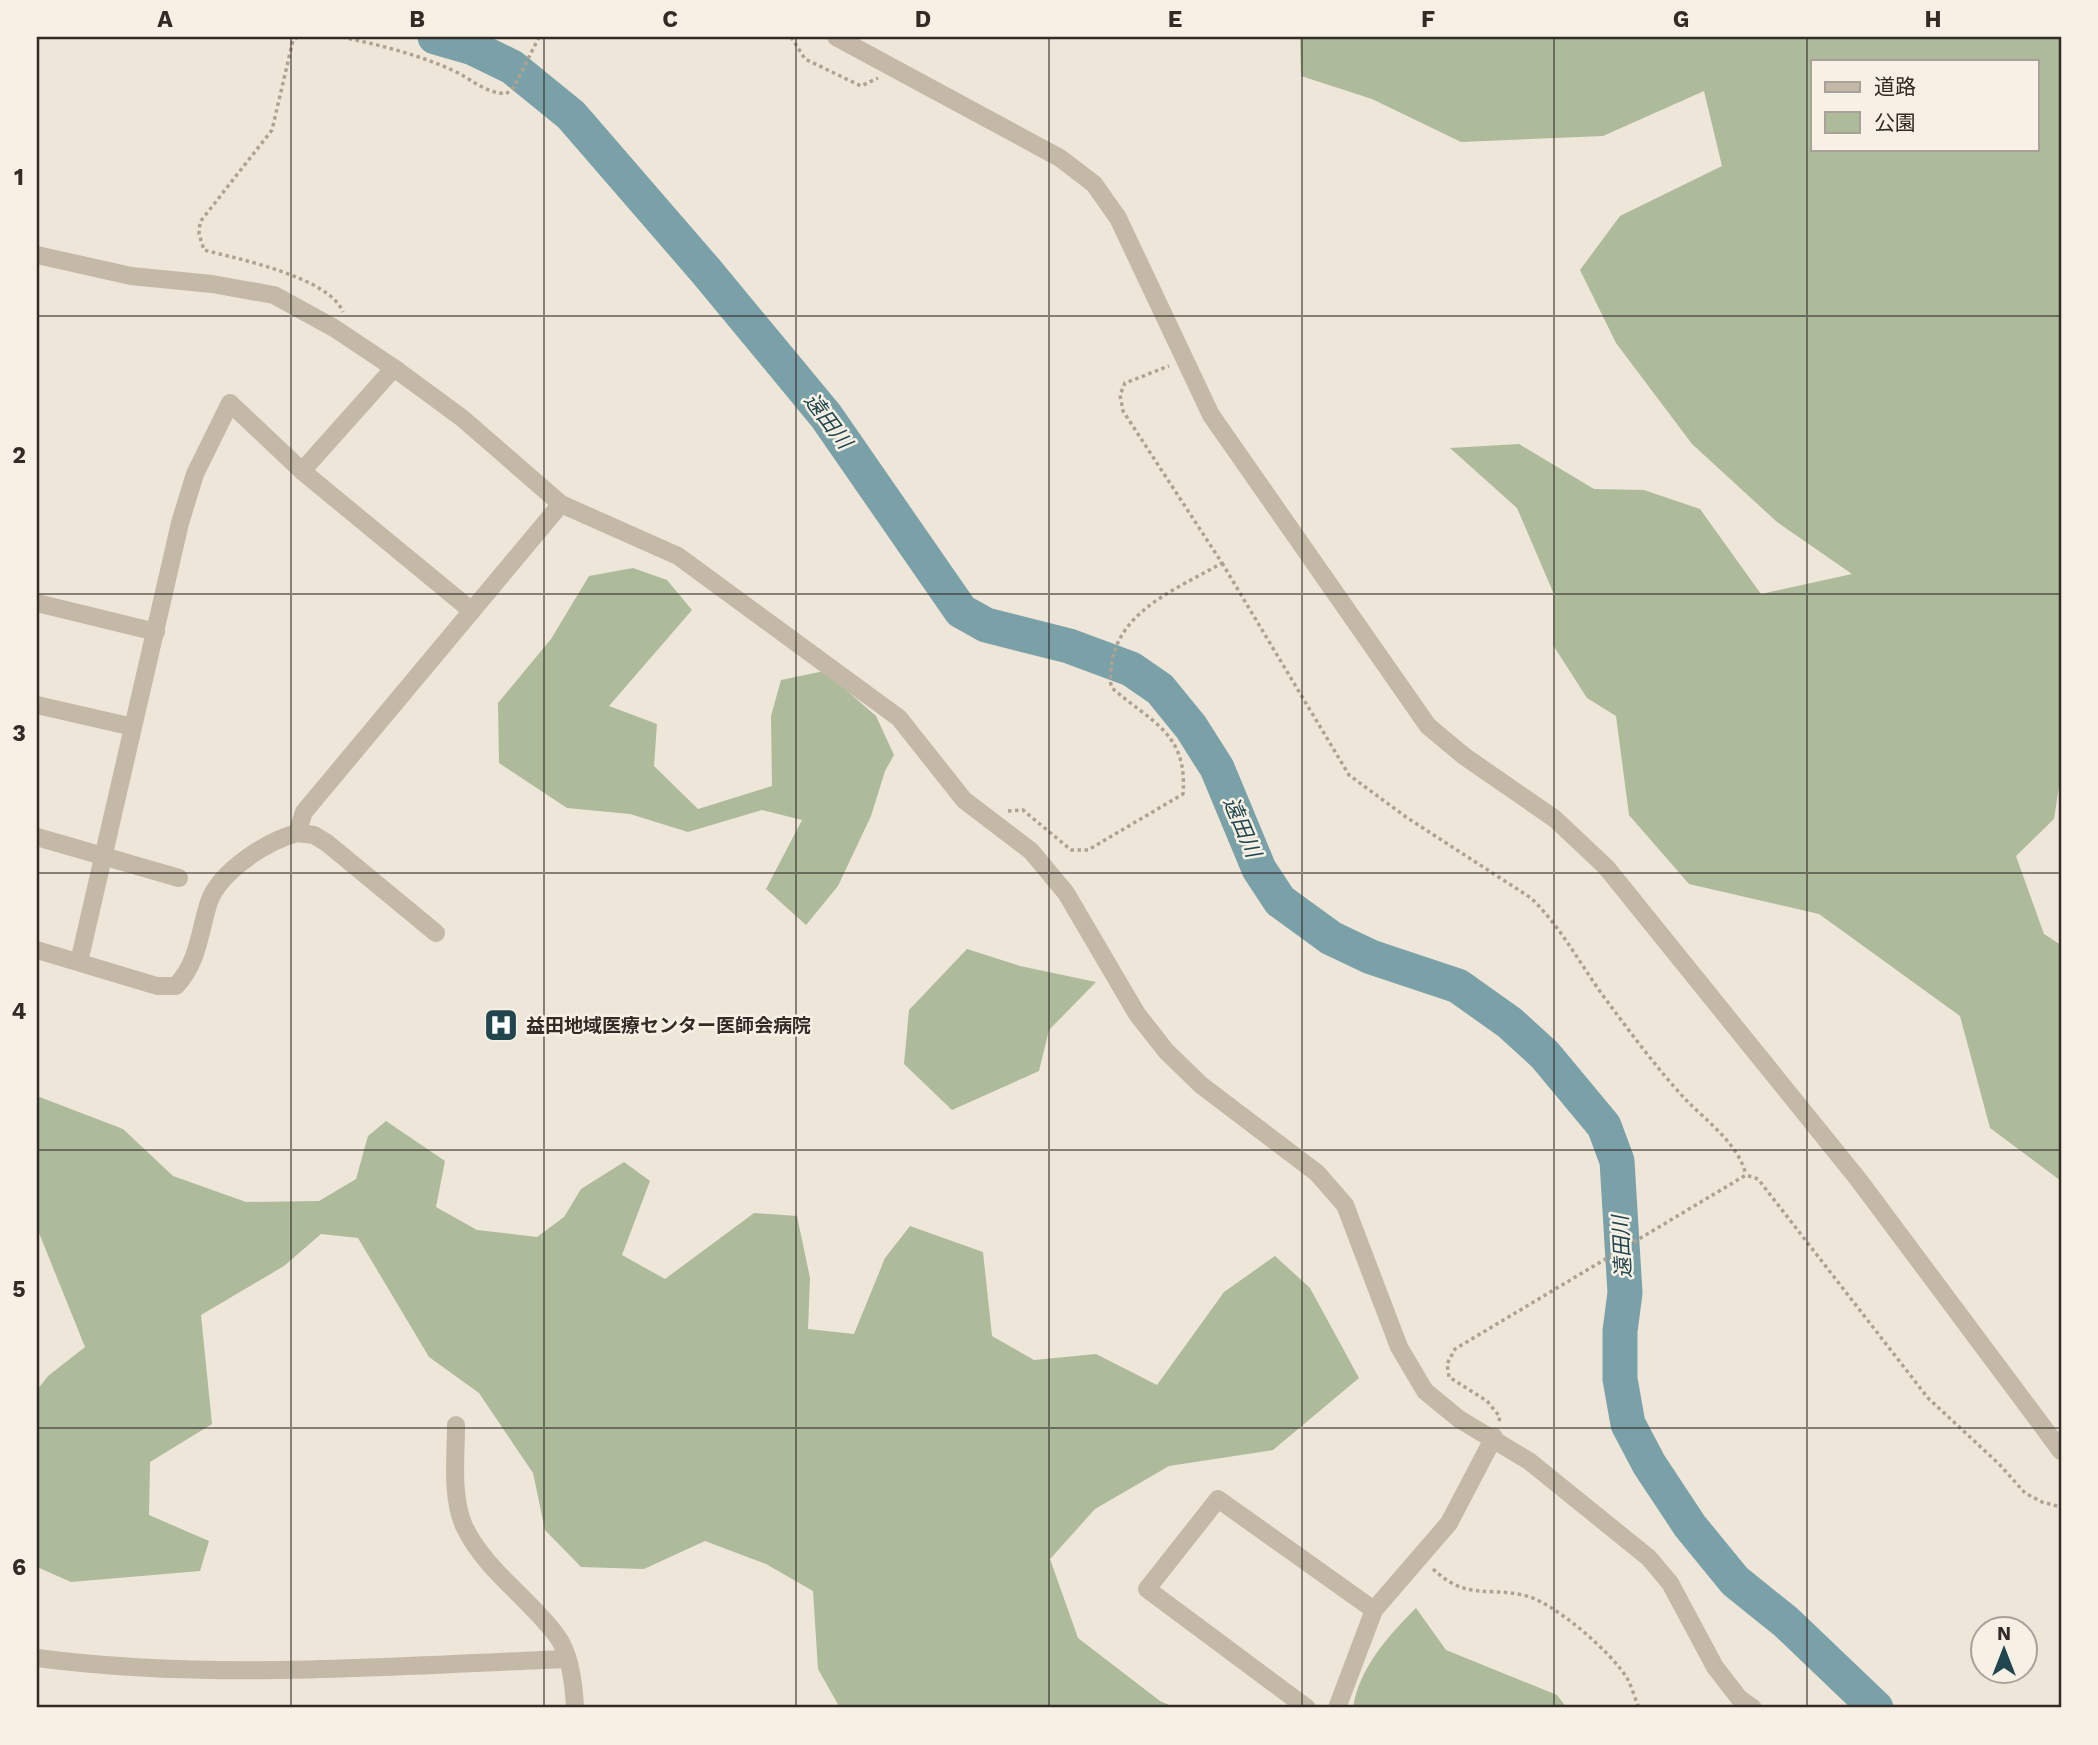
<svg xmlns="http://www.w3.org/2000/svg" width="2098" height="1745" viewBox="0 0 2098 1745" font-family="'Work Sans','Noto Sans JP',sans-serif">
<style>
.green{fill:#adbb9b;fill-rule:evenodd}
.lines{fill:none;stroke-linecap:round;stroke-linejoin:round}
.river{stroke:#7ba1a8;stroke-width:35}
.path{stroke:#b0a291;stroke-width:3.5;stroke-dasharray:3.5 3.5;stroke-linecap:butt}
.minor{stroke:#c4b8a7;stroke-width:18}
.tertiary{stroke:#c4b8a7;stroke-width:18}
.grid{fill:none;stroke:#322b26;stroke-width:2;stroke-opacity:0.55}
.labels{text-anchor:middle;stroke-width:5;stroke-linejoin:round;paint-order:stroke}
.poi-label{font-size:19px;font-weight:bold;fill:#322b26;stroke:#f6f0e5;text-anchor:start}
.water-label{font-size:21px;font-style:italic;fill:#21464e;stroke:#f6f0e5}
.neatline{fill:none;stroke:#322b26;stroke-width:2.5}
.grid-label{font-size:23px;text-anchor:middle;font-weight:bold;fill:#322b26}
</style>
<rect width="100%" height="100%" fill="#eee6d9"/>
<g class="green">
<path d="M 1300,37 L 2061,37 L 2061,774 L 2054,819 L 2016,856 L 2044,934 L 2061,945 L 2061,1181 L 1990,1128 L 1960,1016 L 1819,914 L 1689,884 L 1629,815 L 1616,716 L 1587,698 L 1553,645 L 1553,592 L 1517,508 L 1450,448 L 1519,444 L 1594,489 L 1644,490 L 1700,509 L 1761,594 L 1852,574 L 1777,522 L 1692,444 L 1616,343 L 1580,270 L 1620,216 L 1722,166 L 1704,91 L 1603,136 L 1461,142 L 1372,99 L 1301,76 ZM 1813,61 L 2037,61 L 2037,149 L 1813,149 Z"/>
<polygon points="633,568 667,580 692,610 609,706 657,724 654,766 698,809 772,786 771,716 781,680 824,671 876,716 894,755 885,771 871,816 838,886 806,925 766,889 802,820 762,810 688,832 630,814 567,808 499,763 498,703 551,639 589,576"/>
<polygon points="967,949 1020,966 1096,982 1049,1030 1039,1071 952,1110 904,1064 909,1010"/>
<polygon points="37,1096 123,1129 173,1176 246,1202 319,1201 356,1179 368,1136 386,1121 445,1161 436,1207 477,1230 537,1237 564,1217 581,1189 624,1162 650,1181 622,1255 665,1279 754,1213 797,1216 810,1278 808,1329 854,1334 885,1258 910,1226 983,1252 992,1336 1034,1360 1096,1354 1157,1385 1224,1292 1275,1256 1310,1288 1359,1378 1273,1450 1169,1466 1095,1509 1050,1559 1078,1638 1160,1701 1176,1708 840,1708 818,1669 813,1591 766,1564 705,1541 644,1569 581,1567 545,1530 533,1473 479,1393 429,1357 358,1238 321,1234 284,1266 201,1315 212,1424 150,1462 149,1515 209,1541 200,1571 71,1582 37,1567 37,1390 48,1376 85,1347 37,1228"/>
<path d="M 1416,1608 L 1446,1650 L 1557,1695 L 1567,1708 L 1353,1708 C 1359,1668 1388,1636 1416,1608 Z"/>
</g>
<g class="lines">
<polyline class="river" points="435,37 473,48 512,67 571,115 706,271 826,416 961,611 986,625 1069,646 1131,669 1160,689 1191,727 1217,768 1259,869 1280,901 1331,938 1371,957 1458,986 1510,1023 1545,1055 1604,1126 1617,1161 1625,1293 1620,1331 1620,1379 1628,1424 1649,1464 1690,1526 1735,1581 1786,1622 1876,1708"/>
<g class="path">
<path d="M 298,37 L 293,40 L 272,130 L 200,222 L 199,234 L 204,250 C 238,259 329,277 343,312"/>
<path d="M 342,37 C 379,45 417,54 452,70 C 472,79 483,92 506,94 L 514,87 L 539,37"/>
<polyline points="791,37 805,59 861,86 878,78"/>
<path d="M 1222,563 L 1349,775 L 1406,817 L 1531,898 C 1561,927 1580,964 1604,997 C 1630,1032 1658,1070 1687,1101 C 1708,1122 1739,1145 1746,1175"/>
<path d="M 1008,811 L 1023,810 L 1071,850 L 1088,850 L 1183,794 C 1188,732 1150,722 1111,687 C 1105,615 1170,593 1222,563 L 1123,411 L 1120,395 L 1125,383 L 1169,366"/>
<polyline points="1499,1421 1500,1417 1487,1401 1449,1377 1447,1364 1455,1349 1746,1175 1758,1179 1928,1398 1999,1464 2025,1493 2042,1502 2061,1507"/>
<path d="M 1433,1569 C 1466,1600 1485,1587 1523,1595 C 1553,1601 1611,1652 1627,1678 C 1632,1687 1635,1699 1639,1708"/>
</g>
<g class="minor">
<polyline points="836,37 1060,158 1094,184 1118,218 1211,415 1428,726 1464,756 1555,819 1606,867 1858,1179 2061,1451"/>
<polyline points="37,255 131,276 212,284 274,295 334,328 394,368 462,418 561,504 678,556 899,718 964,800 1031,851 1066,893 1137,1014 1166,1051 1201,1085 1317,1173 1345,1205 1399,1347 1425,1391 1459,1419 1529,1461 1649,1558 1670,1583 1715,1667 1739,1698 1753,1708"/>
<polyline points="302,471 394,368"/>
<polyline points="37,603 156,632"/>
<polyline points="37,705 133,727"/>
<polyline points="37,837 179,878"/>
<polyline points="436,933 327,843 314,835 297,833 304,812 561,504"/>
<polyline points="79,962 180,523 195,474 230,403 302,471 472,611"/>
<path d="M 456,1425 C 456,1457 451,1496 464,1526 C 484,1569 529,1598 557,1636 C 571,1655 574,1686 575,1708"/>
<path d="M 37,1658 C 213,1681 391,1666 567,1659"/>
<polyline points="1307,1708 1147,1589 1218,1499 1374,1610"/>
<polyline points="1337,1708 1374,1610 1449,1523 1494,1437"/>
</g>
<path class="tertiary" d="M 37,950 L 157,986 L 176,986 C 199,961 199,933 209,902 C 220,871 267,841 297,833"/>
</g>
<path class="grid" d="M 291,37 L 291,1708M 544,37 L 544,1708M 796,37 L 796,1708M 1049,37 L 1049,1708M 1302,37 L 1302,1708M 1554,37 L 1554,1708M 1807,37 L 1807,1708M 37,316 L 2061,316M 37,594 L 2061,594M 37,873 L 2061,873M 37,1150 L 2061,1150M 37,1428 L 2061,1428"/>
<defs>
<g id="hospital-square" transform="scale(1.75)"><rect x="-9" y="-9" width="18" height="18" rx="4" fill="#21464e" stroke="#f6f0e5"/><path d="M-5-5h3v3.5h4V-5h3V5h-3V1.5h-4V5h-3Z" fill="#fff"/></g>
</defs>
<g fill-rule="evenodd">
<use href="#hospital-square" x="501" y="1025"/>
</g>
<g class="labels">
<g class="poi-label">
<text x="526" y="1032">益田地域医療センター医師会病院</text>
</g>
<g class="water-label">
<text transform="translate(828 421) rotate(53)" y="7">遠田川</text>
<text transform="translate(1242 827) rotate(67)" y="7">遠田川</text>
<text transform="translate(1622 1247) rotate(-93)" y="7">遠田川</text>
</g>
</g>
<rect width="2098" height="1745" fill="none" stroke="#f6f0e5" stroke-width="77"/>
<rect x="1811" y="60" width="228" height="91" fill="#f6f0e5" stroke="#a8a199" stroke-width="2"/>
<rect x="1825" y="82" width="35" height="10" fill="#c4b8a7" stroke="#a8a199" stroke-width="2"/>
<text x="1874" y="94" font-size="21" fill="#322b26">道路</text>
<rect x="1825" y="112" width="35" height="21" fill="#adbb9b" stroke="#a8a199" stroke-width="2"/>
<text x="1874" y="130" font-size="21" fill="#322b26">公園</text>
<g transform="translate(2004 1650)"><circle r="33" fill="#f6f0e5" stroke="#a8a199" stroke-width="2"/>
<path d="M0-5L12 26L0 18L-12 26Z" fill="#21464e"/>
<text y="-10" font-size="19" font-weight="bold" text-anchor="middle" fill="#322b26">N</text>
</g>
<rect x="38" y="38" width="2022" height="1668" class="neatline"/>
<g class="grid-label">
<text x="165" y="27">A</text>
<text x="417" y="27">B</text>
<text x="670" y="27">C</text>
<text x="923" y="27">D</text>
<text x="1175" y="27">E</text>
<text x="1428" y="27">F</text>
<text x="1681" y="27">G</text>
<text x="1933" y="27">H</text>
<text x="19" y="185">1</text>
<text x="19" y="463">2</text>
<text x="19" y="741">3</text>
<text x="19" y="1019">4</text>
<text x="19" y="1297">5</text>
<text x="19" y="1575">6</text>
</g>
</svg>
